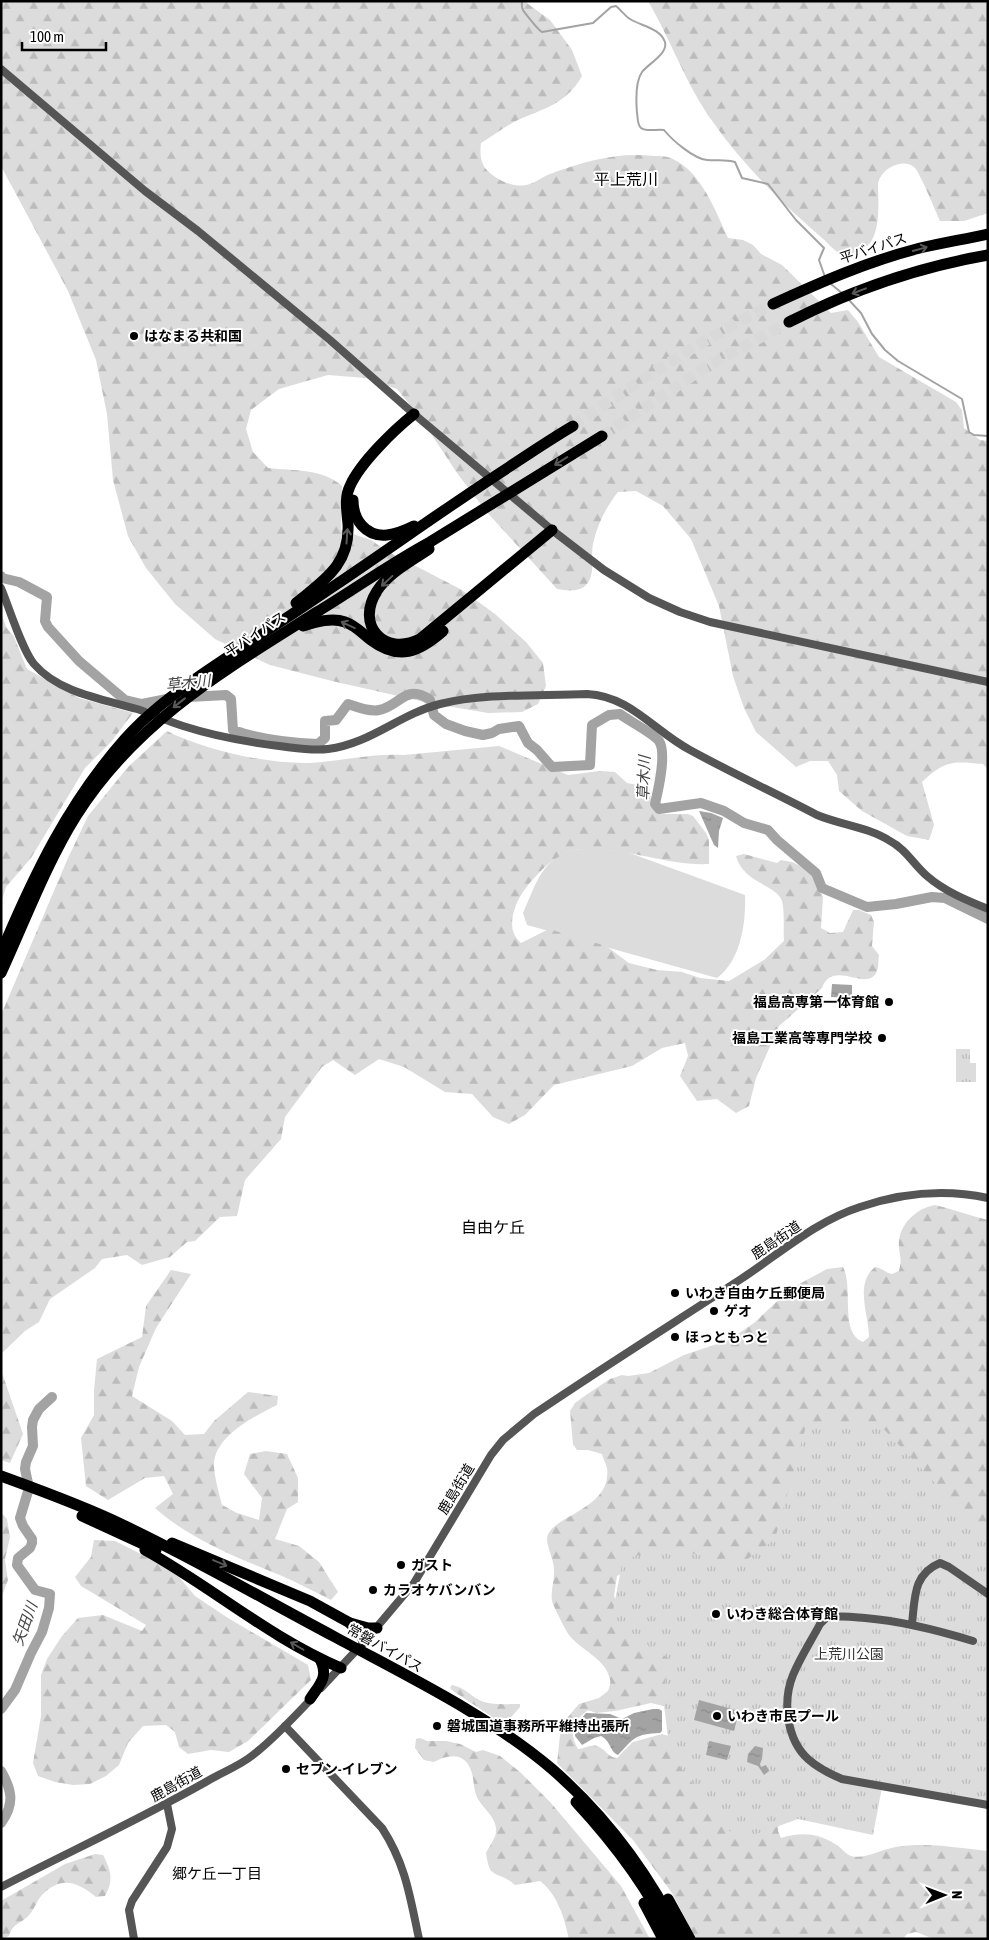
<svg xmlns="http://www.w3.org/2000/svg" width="989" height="1940" viewBox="0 0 989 1940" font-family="'Asap Condensed','Noto Sans JP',sans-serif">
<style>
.grass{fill:#dcdcdc}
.forest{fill:url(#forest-firs)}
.park{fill:url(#park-tufts)}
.water{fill:url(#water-ripples)}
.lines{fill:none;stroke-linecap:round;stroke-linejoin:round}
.stream{stroke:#a3a3a3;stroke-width:2}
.river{stroke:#a3a3a3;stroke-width:10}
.highway-tunnel{stroke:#d9d9d9;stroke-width:11;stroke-dasharray:11 5.5;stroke-linecap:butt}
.minor{stroke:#555;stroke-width:8}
.highway{stroke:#000;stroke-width:11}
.oneway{stroke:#595959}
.poi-dot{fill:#000;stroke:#fff;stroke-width:2}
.labels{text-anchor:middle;stroke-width:4;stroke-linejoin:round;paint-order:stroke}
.street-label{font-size:14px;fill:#000;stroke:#fff}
.poi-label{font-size:14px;font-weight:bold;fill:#000;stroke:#fff;text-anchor:start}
.park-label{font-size:14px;fill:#333;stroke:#fff}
.water-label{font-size:15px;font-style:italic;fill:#444;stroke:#fff}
.neighbourhood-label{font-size:15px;fill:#000;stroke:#fff}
.quarter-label{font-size:16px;fill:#000;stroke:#fff}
</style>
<defs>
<pattern id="forest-firs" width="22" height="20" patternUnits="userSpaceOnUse" patternTransform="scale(1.25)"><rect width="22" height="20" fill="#dcdcdc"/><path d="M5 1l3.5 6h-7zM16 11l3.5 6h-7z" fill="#bbb"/></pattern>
<pattern id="park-tufts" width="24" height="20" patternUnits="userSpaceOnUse" patternTransform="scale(1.25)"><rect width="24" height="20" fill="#dcdcdc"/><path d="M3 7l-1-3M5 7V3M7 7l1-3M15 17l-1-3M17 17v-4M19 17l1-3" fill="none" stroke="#bbb"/></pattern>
<pattern id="water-ripples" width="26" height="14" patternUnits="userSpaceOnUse" patternTransform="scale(1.25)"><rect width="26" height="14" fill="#a3a3a3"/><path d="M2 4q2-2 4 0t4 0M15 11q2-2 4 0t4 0" fill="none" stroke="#8b8b8b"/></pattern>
</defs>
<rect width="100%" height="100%" fill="#fff"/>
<path class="grass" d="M 603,849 L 627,852 L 745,895 C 746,923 741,960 717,978 L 527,925 L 523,913 C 536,885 541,858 575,850 C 584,848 595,849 603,849 Z"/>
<g class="forest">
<path d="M 1,1 L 524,1 L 550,20 L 572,50 L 582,76 C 566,104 545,108 518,120 C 505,126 493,136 481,143 C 480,151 480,161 485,168 C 494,179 513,188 526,185 C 534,184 542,177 550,174 C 585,161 617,152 654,156 C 660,156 667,156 673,159 C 702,173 715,210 728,238 L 743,240 L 753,245 L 761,254 L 782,265 L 831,313 L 848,310 L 858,322 L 879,357 L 956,402 L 962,410 L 964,428 L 980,440 L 988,441 L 988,769 L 983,764 C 953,761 945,760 922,782 L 934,825 L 929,840 L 907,836 L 862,811 L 839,791 L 837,775 L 828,761 L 810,761 L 796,767 L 756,732 L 744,708 L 733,676 L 719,606 L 691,539 L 663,506 L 636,491 L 618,492 C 606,507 597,525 593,544 C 591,553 593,562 592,571 C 589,592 574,592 557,589 L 485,510 L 457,473 L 420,417 L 397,389 L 366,378 L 328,375 L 279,389 L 251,410 L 246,429 L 253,452 L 268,468 C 294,471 322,468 342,486 L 341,530 L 371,540 L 385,550 L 462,590 L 495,614 L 526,642 L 543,663 L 546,686 L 538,704 L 522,712 L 488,713 L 429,703 L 332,681 L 270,665 L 215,639 L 175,604 L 146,568 L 128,536 L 113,480 L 107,414 L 96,360 L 68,291 L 1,166 Z"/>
<path d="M 648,1 L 988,1 L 988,213 L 964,221 L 940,221 C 936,212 920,173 915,168 C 909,162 900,163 893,166 C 885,170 881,174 878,183 C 878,202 882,235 865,248 C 860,253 847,256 840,253 C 834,251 827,242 822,238 C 783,204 743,165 713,122 C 686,85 671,40 648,1 Z"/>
<polygon points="1,612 6,627 14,637 27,669 79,698 133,713 111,742 85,768 31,858 6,887 1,903"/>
<path d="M 167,731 C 205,750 266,764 309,763 C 341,761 372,753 404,755 L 499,746 L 568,775 L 600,771 L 615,772 L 627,783 L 649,787 L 651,802 L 658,814 L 688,814 L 693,816 L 706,833 L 709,840 L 709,864 C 669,866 631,849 591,849 C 587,849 581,849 576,850 C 561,853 548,863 538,874 C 529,883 521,893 516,905 C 511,918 509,933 521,943 L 549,929 L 606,946 L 629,963 L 657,970 L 682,972 L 700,978 L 729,981 L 764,960 L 784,941 C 783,929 785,913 782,901 C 777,885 743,883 736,856 L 744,854 L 777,863 L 781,860 L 792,862 L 813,872 L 823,897 L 821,928 L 830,933 L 843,932 L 853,910 L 859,910 L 871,915 L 874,922 L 872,946 L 879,955 C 878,960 879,967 877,971 C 868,994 833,958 822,988 L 779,1026 L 756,1078 L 749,1106 L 736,1113 L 717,1099 L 697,1101 L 680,1076 L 688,1056 L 685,1043 L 662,1048 L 632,1066 L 554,1085 L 525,1115 L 509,1124 L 493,1117 L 472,1094 L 445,1092 L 404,1067 L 379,1059 L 355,1075 L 333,1060 L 322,1067 L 285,1117 L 281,1139 L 245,1180 L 237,1216 L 220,1217 L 195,1241 L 187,1242 L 170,1257 L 142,1265 L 127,1255 L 102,1259 L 95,1268 L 50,1299 L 39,1322 L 25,1331 L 1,1354 L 1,1015 L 68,858 L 88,816 L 128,767 Z"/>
<path d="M 935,1205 C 953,1209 970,1216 988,1220 L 988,1577 L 825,1572 L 630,1569 L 617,1576 L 614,1596 L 622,1614 L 675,1651 L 667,1707 L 651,1703 L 615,1711 L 596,1713 L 588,1710 C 573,1721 568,1732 578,1749 C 584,1749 591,1744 597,1746 C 606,1749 608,1758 617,1758 L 633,1742 L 662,1734 L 672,1737 L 779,1818 L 778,1831 L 781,1838 C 801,1832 817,1833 835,1844 C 841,1847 845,1854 851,1856 C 864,1860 882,1849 896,1847 C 927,1842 956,1848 988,1851 L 988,1939 L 934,1939 L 916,1932 L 907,1934 L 903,1939 L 696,1939 L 672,1893 L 633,1840 L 557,1763 L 560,1735 L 567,1718 L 579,1704 L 599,1698 L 608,1691 C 609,1688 611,1683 610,1680 C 607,1659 579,1649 569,1635 C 565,1629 556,1611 553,1604 C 549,1594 555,1581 554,1570 C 554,1560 548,1550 547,1540 C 546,1516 613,1511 607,1468 C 606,1464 603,1458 602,1454 L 588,1450 L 577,1450 L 573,1444 L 570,1411 L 575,1403 L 586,1395 L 610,1379 L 622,1375 L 628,1376 L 649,1373 L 684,1355 L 729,1340 L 754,1323 L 790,1289 L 827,1269 L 843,1267 C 854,1288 839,1333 863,1342 L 869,1337 C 869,1315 854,1284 875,1267 C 882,1268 886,1273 892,1274 L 899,1271 C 902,1258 900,1259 899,1247 C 897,1226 916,1208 935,1205 Z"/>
<path d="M 171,1270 L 191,1274 L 156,1328 L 139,1367 L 132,1396 L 172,1421 L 185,1435 L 204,1434 L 214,1421 L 248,1392 L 278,1396 L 277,1405 C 255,1416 212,1437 214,1467 C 215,1480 219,1493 222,1505 L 237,1513 L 259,1520 L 262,1498 L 244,1474 L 250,1454 L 266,1451 L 287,1454 L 298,1478 L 298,1502 L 287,1509 L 275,1539 L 299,1546 L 319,1562 L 338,1592 L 331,1600 C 315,1592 298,1583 282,1576 C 238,1558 191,1540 155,1508 L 173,1494 L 164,1476 L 145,1478 L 108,1500 L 86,1486 L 81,1438 L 94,1415 L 94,1390 L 97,1359 L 142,1337 L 146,1306 Z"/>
<polygon points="1,1370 23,1434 10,1463 1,1460"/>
<polygon points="1,1512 7,1519 10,1537 5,1559 8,1580 1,1598"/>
<polygon points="94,1540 115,1541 151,1559 179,1577 195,1596 228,1618 308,1665 311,1680 248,1741 229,1752 211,1750 188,1754 179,1747 175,1732 166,1725 143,1726 128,1743 119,1765 106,1776 90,1784 73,1785 55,1782 38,1776 33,1763 41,1716 41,1675 47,1659 62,1636 78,1618 103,1615 142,1631 146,1625 81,1586 75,1577 91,1557"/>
<path d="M 452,1685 C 465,1687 472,1698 484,1702 C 493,1705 511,1704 520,1704 L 520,1707 L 506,1723 L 500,1722 L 453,1691 L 450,1688 Z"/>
<path d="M 420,1738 L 427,1741 L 446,1741 L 460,1744 L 476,1752 L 483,1750 L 500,1756 L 520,1772 L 551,1803 L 621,1886 L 650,1939 L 569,1939 C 564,1917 558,1895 540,1881 L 515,1885 C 497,1869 490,1882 486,1853 C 490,1844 497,1838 496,1828 C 495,1817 483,1808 478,1799 C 472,1788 475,1778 470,1768 C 463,1752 447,1755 434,1762 L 424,1760 L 415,1748 L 416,1739 Z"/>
<path d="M 95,1854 L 103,1855 C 111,1870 114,1881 105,1896 L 96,1897 C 78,1882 61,1875 42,1895 C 37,1900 35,1908 30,1914 C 22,1924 13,1922 9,1936 L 1,1939 L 1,1901 L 65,1864 Z"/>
</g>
<g class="park">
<polygon points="956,1049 970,1049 970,1063 976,1063 976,1082 956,1082"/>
<polygon points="877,1422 988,1539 988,1805 882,1787 873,1835 798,1819 737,1841 670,1754 663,1697 668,1658 611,1621 623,1559 670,1548 739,1565 775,1539 806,1426"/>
</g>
<g class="water">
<polygon points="699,811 711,813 723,818 719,831 718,848 714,845"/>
<polygon points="832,984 852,985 852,998 831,997"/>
<polygon points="699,1700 739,1711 734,1731 694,1720"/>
<path d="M 653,1709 L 659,1709 L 662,1711 L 662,1731 L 660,1733 C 635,1734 634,1738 618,1755 C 610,1752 611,1741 601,1736 L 594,1738 L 582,1745 L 575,1736 L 576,1725 L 586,1713 L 610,1714 L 622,1719 L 634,1713 Z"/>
<polygon points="709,1741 731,1746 727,1760 706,1755"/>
<polygon points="755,1746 763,1748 762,1759 760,1764 761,1767 766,1765 769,1771 764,1775 758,1766 747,1762 748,1754"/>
</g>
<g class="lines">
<g class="stream">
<path d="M 522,1 C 522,5 521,6 523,10 C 524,12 539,31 542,32 L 593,23 L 611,7 L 616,6 C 621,10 625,16 630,19 C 641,26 660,28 665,42 C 668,54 648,64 642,72 C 635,82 636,101 637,113 C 638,118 637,124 641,128 C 646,132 657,129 664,130 C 672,140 694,159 707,160 C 717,161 725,159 735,162 L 742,178 L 768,184 L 796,220 L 824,248 L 819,260 L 825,277"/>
<polyline points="831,284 843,294"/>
<polyline points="848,299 861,313 872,334 885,350 898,361 962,399 969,432 974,435 988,436"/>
</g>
<g class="river">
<polyline points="1,576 2,578 19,582 47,597 45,621 48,627 79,661 125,700 142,704 172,698"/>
<path d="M 189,697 L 226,695 L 231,699 L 233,730 C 260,740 290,743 318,744 L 325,738 L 325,721 L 336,720 L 348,704 C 357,707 370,712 379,710 C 400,706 406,683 430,700 L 434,715 L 446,724 L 465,731 L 483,735 L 492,733 L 499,729 L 519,726 L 528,743 L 537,750 L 552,767 L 590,765 L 592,725 L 609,715 L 620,714 C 629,721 653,733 659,741 C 667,753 658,791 655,804 L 659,809 L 701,803 L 724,811 L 744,823 L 768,830 L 777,840 L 816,873 L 822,888 L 867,907 L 896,904 L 932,897 L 945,898 L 988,919"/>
<polyline points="1,1709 15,1690 31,1653 42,1632 49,1608 50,1594 35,1590 17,1565 18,1558 30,1548 32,1543 32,1539 23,1526 20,1518 29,1488 25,1469 26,1462 33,1446 32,1427 33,1420 39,1409 52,1397"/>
<path d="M 1,1771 C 12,1790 15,1804 1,1823"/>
</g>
<g class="highway-tunnel">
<path d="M 573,426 C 638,381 703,339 773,304"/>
<polyline points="602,436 704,368 789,322"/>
</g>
<g class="minor">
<polyline points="1,69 145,191 198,231 330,340 414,414 552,530 604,570 649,598 680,612 710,622 988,682"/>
<path d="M 1,588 C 9,607 22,650 34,664 C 59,693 103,699 137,709 C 153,714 167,721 183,726 C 214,736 247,742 279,746 C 296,748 312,751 328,749 C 370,744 400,714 440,704 C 483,693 541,696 587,694 C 630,696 654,731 690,750 C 732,773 775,793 817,815 C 841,825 868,827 890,841 C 906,849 914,865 927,876 C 944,891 966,900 988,909"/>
<path d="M 912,1624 C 915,1598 913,1574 940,1563 L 949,1567 L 988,1594"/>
<path d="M 973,1641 C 937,1630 902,1621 865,1618 C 852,1617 839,1615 826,1618 L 820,1624 C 811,1641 800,1658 793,1675 C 782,1702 787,1740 808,1759 C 818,1768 830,1774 842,1779 L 988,1805"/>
<path d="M 321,1688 L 365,1641 L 414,1583 L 491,1455 L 503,1440 L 534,1414 C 602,1368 672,1324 741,1279 C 779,1254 816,1221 860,1207 C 901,1193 946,1189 988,1198"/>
<path d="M 285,1726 L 382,1828 C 406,1865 410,1897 419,1939"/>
<path d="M 1,1887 C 69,1852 138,1820 204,1783 C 220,1773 238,1767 253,1755 C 275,1738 294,1717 313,1697"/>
<polyline points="134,1939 129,1910 132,1901 167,1847 172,1829 167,1804"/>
</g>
<g class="highway">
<path d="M 773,304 C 821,282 869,261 920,248 C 942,243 965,239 988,234"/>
<path d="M 789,322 C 852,290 919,267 988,255"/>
<path d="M 353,500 C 353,520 366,537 387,535 C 397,534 406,530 414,526"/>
<path d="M 429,549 C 412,561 388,573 377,591 C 355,625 384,657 420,639 L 552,530"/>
<path d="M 296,603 C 324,580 350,565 348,524 C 347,511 344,498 350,486 C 360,463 394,430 414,414"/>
<path d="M 303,626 C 316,622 332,617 345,622 C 355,625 363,634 371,640 C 399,661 419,652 443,631"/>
<path d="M 1,953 C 34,875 68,803 125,739 C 147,714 174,694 201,675 C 245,645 290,616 334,586 C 392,547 450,505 509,467 C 530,453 551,439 573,426"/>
<path d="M 1,973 C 24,923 47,862 76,816 C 136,721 225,670 317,612 C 355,589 391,563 430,542 L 602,436"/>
<path d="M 1,1476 C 42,1491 84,1506 123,1525 C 195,1559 265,1600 335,1637 C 407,1676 490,1716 552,1769 C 606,1816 649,1874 681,1939"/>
<polyline points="82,1516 156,1550"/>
<polyline points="172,1543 310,1601 350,1623 365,1641"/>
<path d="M 145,1550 C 212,1587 270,1638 341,1668"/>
<polyline points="350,1623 368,1628 377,1628"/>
<path d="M 310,1699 C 320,1684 329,1677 320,1659"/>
<path d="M 576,1802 C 614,1843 648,1887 672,1939"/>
<polyline points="668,1899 690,1939"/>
<polyline points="644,1903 663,1939"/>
</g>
</g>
<defs><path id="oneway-shaft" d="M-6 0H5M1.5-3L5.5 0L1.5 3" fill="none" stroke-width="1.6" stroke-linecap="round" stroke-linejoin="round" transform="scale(1.25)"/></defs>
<g class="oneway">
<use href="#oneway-shaft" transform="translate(920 249) rotate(-15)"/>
<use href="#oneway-shaft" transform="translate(859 291) rotate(159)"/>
<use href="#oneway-shaft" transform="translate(561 461) rotate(148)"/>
<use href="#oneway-shaft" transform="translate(347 536) rotate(-86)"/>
<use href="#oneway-shaft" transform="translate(387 581) rotate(137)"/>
<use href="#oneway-shaft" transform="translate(348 625) rotate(-155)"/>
<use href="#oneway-shaft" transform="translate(179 703) rotate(142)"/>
<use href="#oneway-shaft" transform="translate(220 1563) rotate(23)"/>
<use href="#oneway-shaft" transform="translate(297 1646) rotate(-150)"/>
</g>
<g class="poi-dot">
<circle cx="134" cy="336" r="5"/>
<circle cx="889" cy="1002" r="5"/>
<circle cx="882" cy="1038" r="5"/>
<circle cx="675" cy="1293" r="5"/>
<circle cx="714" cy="1311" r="5"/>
<circle cx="675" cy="1337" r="5"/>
<circle cx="401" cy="1565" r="5"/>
<circle cx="373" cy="1590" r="5"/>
<circle cx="716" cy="1614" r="5"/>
<circle cx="717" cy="1716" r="5"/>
<circle cx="437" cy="1726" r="5"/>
<circle cx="286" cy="1769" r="5"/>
</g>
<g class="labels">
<g class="street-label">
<text transform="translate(873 248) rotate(-18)" y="5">平バイパス</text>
<text transform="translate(255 634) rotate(-33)" y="5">平バイパス</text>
<text transform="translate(776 1240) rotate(-34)" y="5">鹿島街道</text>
<text transform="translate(456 1489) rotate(-59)" y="5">鹿島街道</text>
<text transform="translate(385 1648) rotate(29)" y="5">常磐バイパス</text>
<text transform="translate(176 1784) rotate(-29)" y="5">鹿島街道</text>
</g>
<g class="poi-label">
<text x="144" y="341">はなまる共和国</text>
<text x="879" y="1007" text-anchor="end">福島高専第一体育館</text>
<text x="872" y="1043" text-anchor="end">福島工業高等専門学校</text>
<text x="685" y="1298">いわき自由ケ丘郵便局</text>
<text x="724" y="1316">ゲオ</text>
<text x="685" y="1342">ほっともっと</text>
<text x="411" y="1570">ガスト</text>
<text x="383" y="1595">カラオケバンバン</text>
<text x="726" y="1619">いわき総合体育館</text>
<text x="727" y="1721">いわき市民プール</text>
<text x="447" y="1731">磐城国道事務所平維持出張所</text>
<text x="296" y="1774">セブン-イレブン</text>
</g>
<g class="park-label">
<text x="849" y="1659">上荒川公園</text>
</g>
<g class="water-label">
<text transform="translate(188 683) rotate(-6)" y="5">草木川</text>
<text transform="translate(644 778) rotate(-88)" y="5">草木川</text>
<text transform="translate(25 1624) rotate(-70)" y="5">矢田川</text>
</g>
<g class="neighbourhood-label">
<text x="217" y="1879">郷ケ丘一丁目</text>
</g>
<g class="quarter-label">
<text x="626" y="185">平上荒川</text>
<text x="493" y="1233">自由ケ丘</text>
</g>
</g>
<rect width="989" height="1940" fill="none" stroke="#000000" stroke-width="5"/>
<g transform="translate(944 1895) rotate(89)" stroke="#ffffff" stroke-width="4" paint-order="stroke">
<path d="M0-4L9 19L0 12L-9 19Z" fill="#000000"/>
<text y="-8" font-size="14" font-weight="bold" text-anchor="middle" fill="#000000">N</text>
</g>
<path d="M22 42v8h84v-8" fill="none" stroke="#000000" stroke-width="2.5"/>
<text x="30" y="42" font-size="15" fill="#000000" stroke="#ffffff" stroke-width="4" paint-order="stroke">100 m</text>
</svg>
